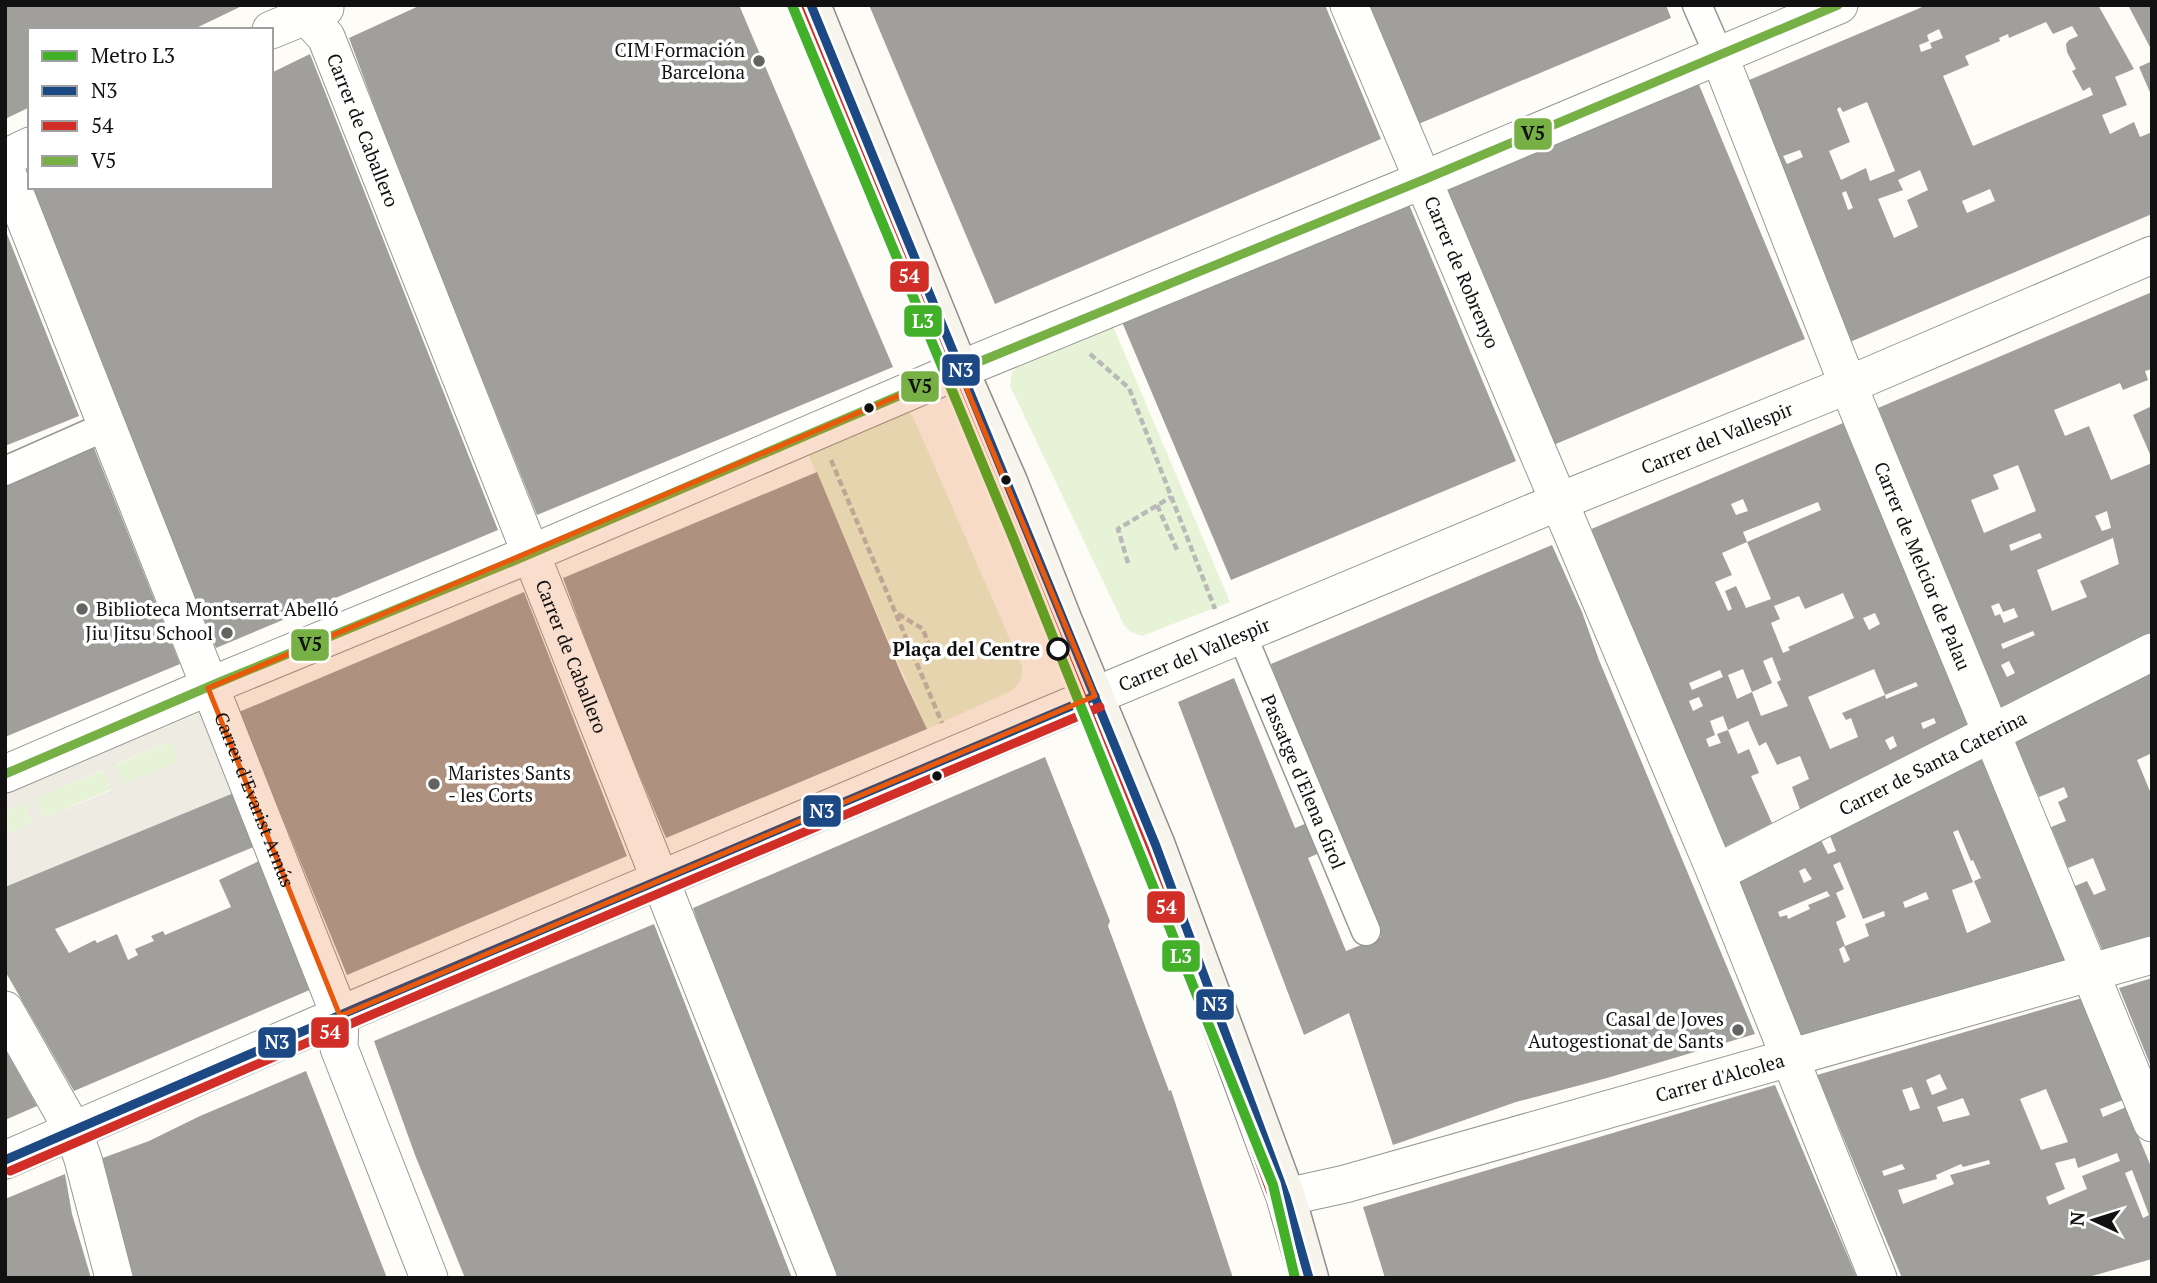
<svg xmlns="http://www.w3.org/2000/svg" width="2157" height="1283" viewBox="0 0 2157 1283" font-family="'PT Serif',serif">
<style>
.green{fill:#e7f3d7}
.plaza{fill:#edebe2;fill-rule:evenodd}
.building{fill:#a19f9c;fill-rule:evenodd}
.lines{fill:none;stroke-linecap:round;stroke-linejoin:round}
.pedestrian-casing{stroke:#979795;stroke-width:31}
.minor-casing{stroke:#979795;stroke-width:39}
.secondary-casing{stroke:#8e8d8b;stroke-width:41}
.path{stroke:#b9b9b8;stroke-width:4.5;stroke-dasharray:7 3.5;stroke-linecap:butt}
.pedestrian{stroke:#fffffe;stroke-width:28}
.minor{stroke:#fffffe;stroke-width:37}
.secondary{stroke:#f6f4eb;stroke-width:38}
.bus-1-casing{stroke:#fff;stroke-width:14}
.bus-2-casing{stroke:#fff;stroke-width:14}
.bus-3-casing{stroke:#fff;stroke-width:14}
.bus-1{stroke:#1c4883;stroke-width:9}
.bus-2{stroke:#d02e26;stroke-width:9}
.bus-3{stroke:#77b045;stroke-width:9}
.metro-1-casing{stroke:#fff;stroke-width:16}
.metro-1{stroke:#43b02a;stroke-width:10}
.marked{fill:#e8590c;fill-opacity:0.2;stroke:#e8590c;stroke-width:5;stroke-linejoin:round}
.poi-dot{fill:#646362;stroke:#fff;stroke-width:2.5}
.bus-dot{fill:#111;stroke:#fff;stroke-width:2.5}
.stop-dot{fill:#fff;stroke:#111;stroke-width:3.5}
.labels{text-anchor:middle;stroke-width:7;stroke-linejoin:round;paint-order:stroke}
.poi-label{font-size:19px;fill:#111;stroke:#fff;text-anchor:end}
.street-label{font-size:19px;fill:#111;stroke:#fff}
.stop-label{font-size:19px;font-weight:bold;fill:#111;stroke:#fff;text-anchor:end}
.line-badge{stroke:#fff;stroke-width:2.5}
.badge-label{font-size:19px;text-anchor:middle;font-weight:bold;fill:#fff}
.pale-badge-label{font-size:19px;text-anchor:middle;font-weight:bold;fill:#111}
</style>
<rect width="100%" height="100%" fill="#fdfcf7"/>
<g class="green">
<polygon points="1113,326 1230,602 1142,636 1131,632 1124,625 1010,386 1012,372 1022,362"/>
<path d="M 908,410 L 914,419 L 1022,667 C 1023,678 1020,684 1011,691 L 927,729 L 803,442 Z"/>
<polygon points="171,741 180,761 123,784 115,765"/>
<polygon points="104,770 112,789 44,818 36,798"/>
<polygon points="24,803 32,823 5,834 5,811"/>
</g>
<path class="plaza" d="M 202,712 L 243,789 L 5,887 L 5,834 L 32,823 L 24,803 L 5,811 L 5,793 ZM 171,741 L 179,761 L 123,784 L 116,764 ZM 103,770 L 112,790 L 44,818 L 36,798 Z"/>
<g class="building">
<polygon points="5,5 244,5 192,30 30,30 30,107 5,119"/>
<polygon points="421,5 739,5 893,367 537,515 396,165 349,38"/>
<polygon points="869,5 1325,5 1381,139 995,304"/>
<polygon points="1366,5 1666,5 1671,18 1416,125"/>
<path d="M 1927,5 L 2098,5 L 2134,69 L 2115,77 L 2127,105 L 2102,115 L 2110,134 L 2134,122 L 2140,137 L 2152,132 L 2152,214 L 1850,342 L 1742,83 ZM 2046,22 L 2053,34 L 2072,26 L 2078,36 L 2069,40 L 2066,44 L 2067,52 L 2076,69 L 2072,71 L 2083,91 L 2090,87 L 2093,95 L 1973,146 L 1943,76 L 1969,65 L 1965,56 L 2000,41 L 1999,38 L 2008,34 L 2009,38 ZM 1939,29 L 1943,38 L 1930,43 L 1932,48 L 1921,52 L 1919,45 L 1929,41 L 1927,35 ZM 1867,102 L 1895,171 L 1870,181 L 1866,168 L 1841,180 L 1829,151 L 1850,142 L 1837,109 L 1840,107 L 1843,112 ZM 1800,150 L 1803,157 L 1787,164 L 1783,156 ZM 1920,170 L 1928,190 L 1907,200 L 1918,227 L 1894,238 L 1878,199 L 1903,190 L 1898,180 ZM 1990,189 L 1995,201 L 1967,213 L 1962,201 ZM 1846,191 L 1853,208 L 1848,210 L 1842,193 Z"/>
<polygon points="2128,5 2152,5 2152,51"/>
<polygon points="310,54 498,530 216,648 155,503 32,189 271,187 271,73"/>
<polygon points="2152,61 2152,97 2139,67"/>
<polygon points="1697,80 1805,339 1551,446 1442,188"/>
<polygon points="1408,202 1516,461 1231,580 1122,322"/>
<polygon points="5,229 79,416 5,446"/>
<path d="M 2152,292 L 2152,369 L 2145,371 L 2148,380 L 2123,390 L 2120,383 L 2054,410 L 2065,436 L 2089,426 L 2111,480 L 2152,463 L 2152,632 L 2001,707 L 1878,408 ZM 2018,465 L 2036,511 L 1984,533 L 1971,500 L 1999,489 L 1993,475 ZM 2107,511 L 2111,528 L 2102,531 L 2095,516 ZM 2040,533 L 2042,538 L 2011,551 L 2009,545 ZM 2113,538 L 2119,564 L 2080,581 L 2087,597 L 2052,611 L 2037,570 ZM 1999,603 L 2003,612 L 2014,608 L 2018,617 L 2004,623 L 2000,614 L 1995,616 L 1991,606 ZM 2033,631 L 2035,635 L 2003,649 L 2001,644 ZM 2009,661 L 2015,673 L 2007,677 L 2001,665 Z"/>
<polygon points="2152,406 2152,459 2133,415"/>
<path d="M 1843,423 L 1968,724 L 1800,809 L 1792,787 L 1809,779 L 1800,756 L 1777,765 L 1766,742 L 1759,746 L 1748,721 L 1728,730 L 1723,716 L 1710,721 L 1715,735 L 1706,739 L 1709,747 L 1721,743 L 1717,734 L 1728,730 L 1738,754 L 1749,749 L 1759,773 L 1751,776 L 1772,823 L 1722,848 L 1589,530 ZM 1743,499 L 1748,511 L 1736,515 L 1731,504 ZM 1818,502 L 1821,510 L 1747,542 L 1771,599 L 1746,608 L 1736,586 L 1725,591 L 1732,609 L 1728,611 L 1715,582 L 1732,575 L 1722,553 L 1747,542 L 1743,532 ZM 1843,593 L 1854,618 L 1788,647 L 1790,650 L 1783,653 L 1771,623 L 1780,619 L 1774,606 L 1799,596 L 1805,609 ZM 1875,613 L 1880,624 L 1869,630 L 1863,618 ZM 1772,657 L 1781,680 L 1777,682 L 1788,706 L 1761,716 L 1752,692 L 1772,683 L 1763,661 ZM 1743,669 L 1752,692 L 1737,699 L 1728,675 ZM 1874,669 L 1885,695 L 1916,682 L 1918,686 L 1886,699 L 1885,695 L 1842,713 L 1846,720 L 1851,718 L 1858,737 L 1830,749 L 1808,697 ZM 1720,670 L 1723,677 L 1692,690 L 1689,683 ZM 1699,697 L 1703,706 L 1693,711 L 1689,701 ZM 1934,718 L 1936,723 L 1923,729 L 1921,723 ZM 1893,736 L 1897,746 L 1890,750 L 1885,740 Z"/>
<polygon points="94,448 180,664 5,737 5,486"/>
<polygon points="817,472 903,678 927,729 666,838 605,693 563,578"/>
<polygon points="1552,545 1582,612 1599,660 1755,1034 1607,1078 1516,1102 1393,1145 1349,1013 1304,1035 1178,702 1234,678 1295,828 1312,821 1324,851 1308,858 1346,951 1381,937 1315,779 1271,664"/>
<polygon points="524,592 627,856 347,975 239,712"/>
<polygon points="2152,673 2152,753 2137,760 2152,796 2152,940 2104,954 2075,886 2087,881 2094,895 2106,890 2093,858 2068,868 2051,827 2066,821 2058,802 2068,797 2064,787 2039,797 2015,742"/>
<polygon points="1045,757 1110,921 1108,926 1169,1091 1171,1090 1233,1278 835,1278 710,960 693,908"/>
<path d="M 1983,759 L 2068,964 L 1803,1041 L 1736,883 L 1821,840 L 1828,854 L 1836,851 L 1830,836 ZM 1958,830 L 1971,861 L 1973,860 L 1981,878 L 1974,881 L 1991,922 L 1967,933 L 1952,890 L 1973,882 L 1953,832 ZM 1840,862 L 1863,919 L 1884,911 L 1885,916 L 1865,924 L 1869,936 L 1845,946 L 1836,922 L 1846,917 L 1836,893 L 1844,889 L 1833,865 ZM 1805,868 L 1812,879 L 1804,883 L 1799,871 ZM 1827,891 L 1830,896 L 1808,905 L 1810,909 L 1788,919 L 1787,915 L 1780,917 L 1778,912 ZM 1926,892 L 1929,899 L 1905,908 L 1903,902 ZM 1844,946 L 1850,960 L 1844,963 L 1839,949 Z"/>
<polygon points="236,792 256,846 55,929 69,953 95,940 97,943 117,934 128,960 138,955 135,949 154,941 151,936 163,931 165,935 231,907 219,880 261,860 312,989 74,1091 5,971 5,887"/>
<polygon points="654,924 792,1278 465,1278 415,1155 374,1041"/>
<polygon points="2152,978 2152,1069 2119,988"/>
<path d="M 2082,998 L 2123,1100 L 2100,1109 L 2103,1117 L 2126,1107 L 2152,1169 L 2152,1259 L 2085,1278 L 1902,1278 L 1817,1075 ZM 1940,1074 L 1947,1089 L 1932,1095 L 1926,1080 ZM 1912,1087 L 1920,1108 L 1910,1111 L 1902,1090 ZM 2046,1089 L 2068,1142 L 2041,1150 L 2020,1099 ZM 1963,1098 L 1970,1115 L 1943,1122 L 1937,1107 ZM 2117,1153 L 2120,1161 L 2082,1176 L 2087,1189 L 2049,1205 L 2046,1197 L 2065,1189 L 2055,1163 L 2075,1158 L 2078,1168 ZM 1989,1160 L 1990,1164 L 1950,1175 L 1954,1184 L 1903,1204 L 1898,1190 L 1937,1179 L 1936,1175 L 1961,1164 L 1963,1167 ZM 1902,1164 L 1905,1169 L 1884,1176 L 1882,1171 ZM 2132,1170 L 2149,1215 L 2143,1218 L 2125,1173 Z"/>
<polygon points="5,1049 37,1106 5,1120"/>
<polygon points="306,1071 387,1278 134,1278 100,1159 149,1141 200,1116"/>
<polygon points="1775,1085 1857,1278 1385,1278 1363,1207"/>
<polygon points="65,1174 72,1214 91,1278 5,1278 5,1199"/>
</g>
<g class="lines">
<g class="pedestrian-casing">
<g id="pedestrian">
<polyline points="1697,5 1719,55"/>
<polyline points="5,471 107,426"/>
<path id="s1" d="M 1242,635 L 1366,931"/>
</g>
</g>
<g class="minor-casing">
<g id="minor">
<path id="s2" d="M 296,5 L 326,37 L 818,1278"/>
<path id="s3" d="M 1349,5 L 1716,873 L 1878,1278"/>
<polyline points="271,30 325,8"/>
<path id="s4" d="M 1719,55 L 1848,385 L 2152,1123"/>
<polyline points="5,158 30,146"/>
<path id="s5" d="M 5,168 L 340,1016 L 339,1048 L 429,1278"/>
<polyline points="5,774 222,681 516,560 959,370 1423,180 1839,5"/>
<path id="s6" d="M 1716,873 L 2152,652"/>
<polyline points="5,1010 73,1130 83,1159 114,1278"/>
<path id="s7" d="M 5,1160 L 359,1007 L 1042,718 L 1558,502 L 1848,385 L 2152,255"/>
<path id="s8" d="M 1286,1197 L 1345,1184 L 2152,955"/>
</g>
</g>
<g class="secondary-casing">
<polyline id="secondary" points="811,5 959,370 1008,482 1062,619 1156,846 1286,1197 1309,1278"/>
</g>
<g class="path">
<polyline points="1090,354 1129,388 1215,609"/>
<polyline points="831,460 942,723"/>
<polyline points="1157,505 1178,552"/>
<polyline points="1128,563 1118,529 1171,497"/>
<polyline points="898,614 923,629 933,657"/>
</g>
<use href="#pedestrian" class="pedestrian"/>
<use href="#minor" class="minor"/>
<use href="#secondary" class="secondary"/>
<g class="bus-1-casing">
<g id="bus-1">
<polyline points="811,5 1156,846 1286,1197 1309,1278"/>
<polyline points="5,1160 359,1007 1095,696"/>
</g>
</g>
<g class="bus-2-casing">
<g id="bus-2">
<polyline points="800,10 1145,850 1274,1201 1296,1278"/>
<polyline points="10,1171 364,1018 1100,707"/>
</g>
</g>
<g class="bus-3-casing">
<polyline id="bus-3" points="5,774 222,681 516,560 959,370 1423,180 1838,5"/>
</g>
<use href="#bus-1" class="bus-1"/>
<use href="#bus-2" class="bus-2"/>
<use href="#bus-3" class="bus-3"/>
<g class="metro-1-casing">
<polyline id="metro-1" points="792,5 1012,535 1273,1185 1295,1278"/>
</g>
<use href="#metro-1" class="metro-1"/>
</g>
<path class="marked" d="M 959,370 L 1095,696 L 340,1016 L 208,688 Z"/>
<g class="poi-dot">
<circle cx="759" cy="61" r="7"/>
<circle cx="82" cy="609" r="7"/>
<circle cx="227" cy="633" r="7"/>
<circle cx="434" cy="784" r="7"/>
<circle cx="1738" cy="1030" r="7"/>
</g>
<g class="bus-dot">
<circle cx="869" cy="408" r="6"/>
<circle cx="1006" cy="480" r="6"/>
<circle cx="937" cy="776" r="6"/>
</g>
<circle class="stop-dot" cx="1058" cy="649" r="10"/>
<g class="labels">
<g class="poi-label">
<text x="745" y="57">CIM Formación<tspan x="745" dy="22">Barcelona</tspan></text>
<text x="96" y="616" text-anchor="start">Biblioteca Montserrat Abelló</text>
<text x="213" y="640">Jiu Jitsu School</text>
<text x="448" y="780" text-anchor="start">Maristes Sants<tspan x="448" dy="22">- les Corts</tspan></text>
<text x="1724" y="1026">Casal de Joves<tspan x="1724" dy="22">Autogestionat de Sants</tspan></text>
</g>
<g class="street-label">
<text dy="7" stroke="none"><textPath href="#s2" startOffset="144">Carrer de Caballero</textPath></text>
<text dy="7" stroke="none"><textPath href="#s3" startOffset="290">Carrer de Robrenyo</textPath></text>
<text dy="7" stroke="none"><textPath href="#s7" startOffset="1858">Carrer del Vallespir</textPath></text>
<text dy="7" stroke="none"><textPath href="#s4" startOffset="550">Carrer de Melcior de Palau</textPath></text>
<text dy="7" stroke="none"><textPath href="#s7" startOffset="1292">Carrer del Vallespir</textPath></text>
<text dy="7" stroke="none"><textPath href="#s2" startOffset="710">Carrer de Caballero</textPath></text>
<text dy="7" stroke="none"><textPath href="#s6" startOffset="243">Carrer de Santa Caterina</textPath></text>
<text dy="7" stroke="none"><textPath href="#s1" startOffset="159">Passatge d'Elena Girol</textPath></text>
<text dy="7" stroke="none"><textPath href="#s5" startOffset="679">Carrer d'Evarist Arnús</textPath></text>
<text dy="7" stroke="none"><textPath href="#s8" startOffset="450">Carrer d'Alcolea</textPath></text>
</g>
<g class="stop-label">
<text x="1040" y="656">Plaça del Centre</text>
</g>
</g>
<g class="line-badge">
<rect x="1513" y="117" width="40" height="34" rx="7" fill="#77b045"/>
<rect x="889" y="260" width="41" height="33" rx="7" fill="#d02e26"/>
<rect x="903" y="304" width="40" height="34" rx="7" fill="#43b02a"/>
<rect x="941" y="353" width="40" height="34" rx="7" fill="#1c4883"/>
<rect x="900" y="370" width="40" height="33" rx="7" fill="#77b045"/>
<rect x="290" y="628" width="40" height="34" rx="7" fill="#77b045"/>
<rect x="802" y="794" width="40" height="34" rx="7" fill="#1c4883"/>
<rect x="1146" y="890" width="40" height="34" rx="7" fill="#d02e26"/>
<rect x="1161" y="939" width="40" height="34" rx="7" fill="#43b02a"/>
<rect x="1195" y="988" width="40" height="33" rx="7" fill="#1c4883"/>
<rect x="310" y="1016" width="40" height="33" rx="7" fill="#d02e26"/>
<rect x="257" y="1026" width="40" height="33" rx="7" fill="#1c4883"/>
</g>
<g class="badge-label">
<text x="909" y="283">54</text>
<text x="923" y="328">L3</text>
<text x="961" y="377">N3</text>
<text x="822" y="818">N3</text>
<text x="1166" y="914">54</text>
<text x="1181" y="963">L3</text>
<text x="1215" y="1011">N3</text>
<text x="330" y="1039">54</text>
<text x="277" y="1049">N3</text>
</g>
<g class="pale-badge-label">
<text x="1533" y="140">V5</text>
<text x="920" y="393">V5</text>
<text x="310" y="651">V5</text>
</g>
<rect width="2157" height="1283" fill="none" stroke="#111111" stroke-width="14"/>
<rect x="28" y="28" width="245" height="161" fill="#ffffff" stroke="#a0a0a0" stroke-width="2"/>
<rect x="42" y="51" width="35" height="10" fill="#43b02a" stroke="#a0a0a0" stroke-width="2"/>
<text x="91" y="63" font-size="21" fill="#111111">Metro L3</text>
<rect x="42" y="86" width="35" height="10" fill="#1c4883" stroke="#a0a0a0" stroke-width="2"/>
<text x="91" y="98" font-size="21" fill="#111111">N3</text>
<rect x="42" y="121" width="35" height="10" fill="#d02e26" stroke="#a0a0a0" stroke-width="2"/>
<text x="91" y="133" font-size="21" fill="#111111">54</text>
<rect x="42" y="156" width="35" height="10" fill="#77b045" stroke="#a0a0a0" stroke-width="2"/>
<text x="91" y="168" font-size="21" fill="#111111">V5</text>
<g transform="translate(2094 1220) rotate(274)" stroke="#ffffff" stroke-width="5" paint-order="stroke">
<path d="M0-5L12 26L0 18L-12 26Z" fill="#111111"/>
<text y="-10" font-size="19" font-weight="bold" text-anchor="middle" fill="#111111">N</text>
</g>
</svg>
